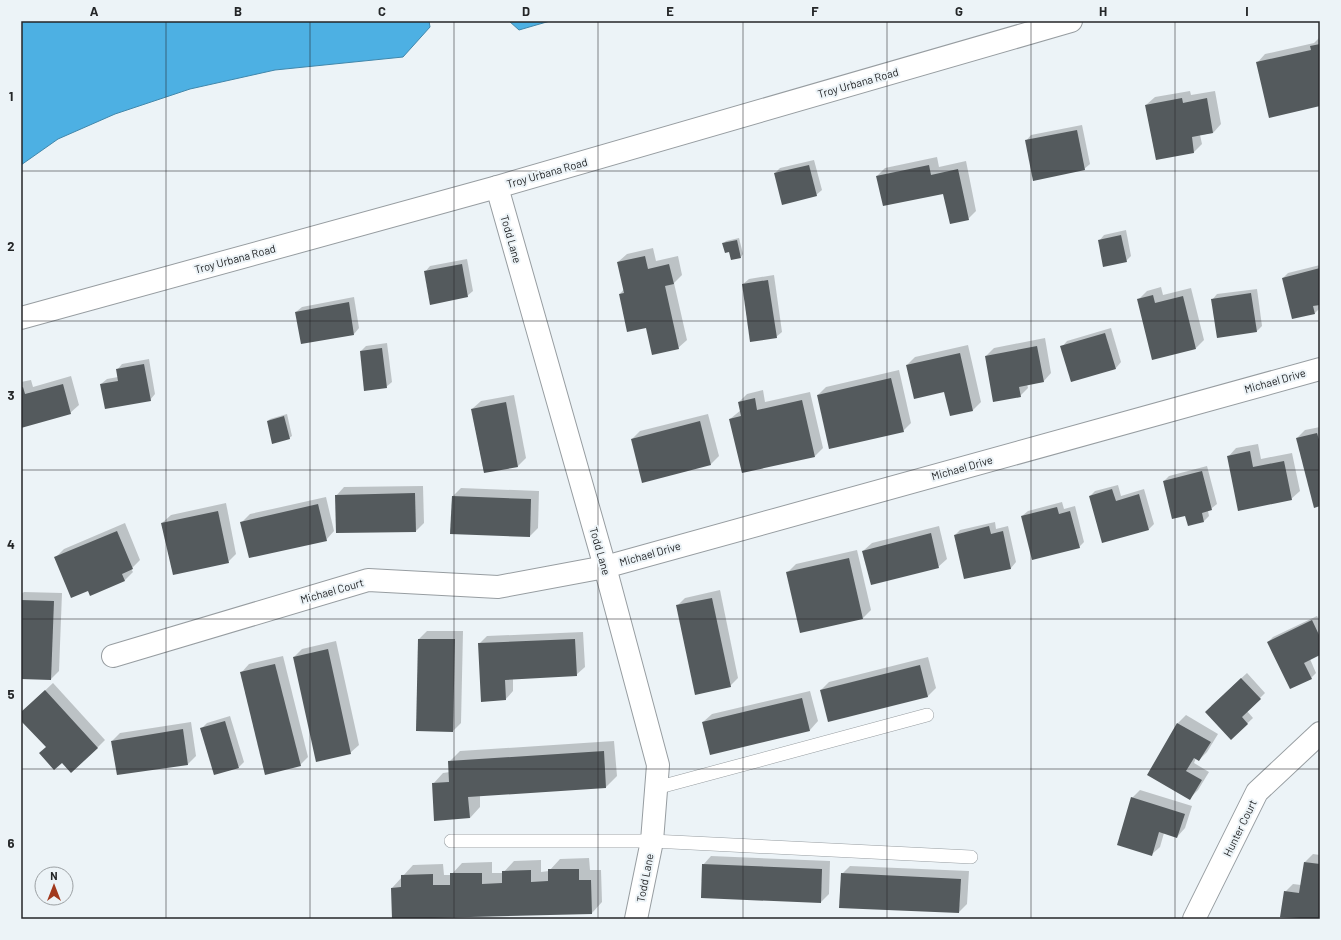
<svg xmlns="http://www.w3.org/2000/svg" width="1341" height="940" viewBox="0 0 1341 940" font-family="Barlow,sans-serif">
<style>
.water{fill:#4db0e3;stroke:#4187ab}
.shadow{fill:#0003}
.building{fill:#545a5d}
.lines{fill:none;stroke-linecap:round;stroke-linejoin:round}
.service-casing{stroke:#979da1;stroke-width:14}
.minor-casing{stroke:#979da1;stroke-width:24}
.tertiary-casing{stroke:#979da1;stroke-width:24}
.service{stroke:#fff;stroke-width:13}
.minor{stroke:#fff;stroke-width:22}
.tertiary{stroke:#fff;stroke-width:22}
.grid{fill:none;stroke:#242628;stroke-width:1;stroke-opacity:0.55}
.labels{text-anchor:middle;stroke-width:4;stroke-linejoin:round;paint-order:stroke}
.street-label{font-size:11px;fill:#242628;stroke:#ecf3f7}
.neatline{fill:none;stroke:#242628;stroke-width:1.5}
.grid-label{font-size:13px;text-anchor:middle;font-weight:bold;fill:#242628}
</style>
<rect width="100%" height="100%" fill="#ecf3f7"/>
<g class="water">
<polygon points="21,21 429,21 430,27 403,57 275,70 190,89 115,114 58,139 21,165"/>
<polygon points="509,21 550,21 519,30"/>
</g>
<g class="shadow">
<polygon points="1319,38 1320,38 1320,105 1257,63 1265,54 1314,43"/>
<polygon points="1190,91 1191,95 1215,91 1221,124 1213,133 1200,135 1202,144 1194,152 1156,159 1146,105 1155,97"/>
<polygon points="1082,125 1090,164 1084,169 1026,141 1031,135"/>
<polygon points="937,157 939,167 966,161 976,211 968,219 944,192 877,176 885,168"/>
<polygon points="814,160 822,190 816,195 775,173 780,168"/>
<polygon points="1126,230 1131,256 1126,261 1099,241 1104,235"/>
<polygon points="739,238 743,254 741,257 723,244 726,241"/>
<polygon points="653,248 656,261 678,256 682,275 674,283 687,340 678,348 647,327 620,294 624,289 618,262 627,254"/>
<polygon points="467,259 473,291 467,296 425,272 430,266"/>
<polygon points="1320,265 1320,308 1315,313 1283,278 1288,273"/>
<polygon points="774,275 782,332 776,337 743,284 749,279"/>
<polygon points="1161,287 1163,295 1191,288 1204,340 1196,348 1139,299 1147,291"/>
<polygon points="1257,289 1262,326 1257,331 1218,337 1212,300 1217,294"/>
<polygon points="354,297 359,328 354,334 296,312 302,307"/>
<polygon points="1111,328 1121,362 1116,368 1062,347 1067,341"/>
<polygon points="1045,338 1051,373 1043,382 1027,384 1028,388 1020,396 986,356 994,348"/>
<polygon points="387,343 392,382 386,387 361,351 366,346"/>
<polygon points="968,345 981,402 973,410 951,415 945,391 907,365 915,357"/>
<polygon points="149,359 155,394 150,400 101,384 107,379 118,377 117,370 122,364"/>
<polygon points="899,370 911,423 903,431 818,395 826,387"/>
<polygon points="71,376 79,405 70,413 21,427 21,382 31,380 33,387"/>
<polygon points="763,390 765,402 810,392 823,448 815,456 730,419 741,410 739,402 747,394"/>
<polygon points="514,395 526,458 518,466 484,472 472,409 481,401"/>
<polygon points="287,414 292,436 289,438 268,421 270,419"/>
<polygon points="708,414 719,456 711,464 632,439 640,431"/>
<polygon points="1320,427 1320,505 1297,438 1305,430"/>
<polygon points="1258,444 1261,459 1292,453 1300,491 1291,499 1228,457 1236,448"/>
<polygon points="1207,466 1217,504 1208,511 1209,516 1204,521 1186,515 1164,481 1169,476"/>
<polygon points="1118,485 1121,496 1144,489 1154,524 1149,529 1090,496 1095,491"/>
<polygon points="423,486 424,523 416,531 336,496 344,487"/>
<polygon points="461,488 539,491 538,528 530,536 453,496"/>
<polygon points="326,497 334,531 326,540 241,523 250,514"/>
<polygon points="1062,502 1064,509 1075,506 1084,542 1079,547 1022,516 1028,511"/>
<polygon points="226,503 236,554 228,562 162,523 171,515"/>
<polygon points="995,522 996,529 1008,526 1016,562 1011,568 965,578 955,535 960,530"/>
<polygon points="125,523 140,560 131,569 133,572 125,580 90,595 88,589 56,557 64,549"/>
<polygon points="939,526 947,559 938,567 863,551 872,543"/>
<polygon points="857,550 871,610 863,618 788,572 796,564"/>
<polygon points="720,590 738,678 730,686 677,606 685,598"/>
<polygon points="24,592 62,593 59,671 51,679 21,678 21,594"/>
<polygon points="1317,616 1320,621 1320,654 1310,659 1316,673 1311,678 1268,642 1273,637"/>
<polygon points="427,631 463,631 461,723 453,731 417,730 419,639"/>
<polygon points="583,632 585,667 576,675 513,678 513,691 505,700 479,644 487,636"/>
<polygon points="336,641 359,745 350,753 294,657 302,649"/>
<polygon points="283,656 308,757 300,765 241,673 249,664"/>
<polygon points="928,657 936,688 928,696 829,721 821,690 829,682"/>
<polygon points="1247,673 1265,693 1247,711 1253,718 1231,739 1211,706"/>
<polygon points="53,683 105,740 97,748 47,747 21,719 21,713"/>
<polygon points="810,691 818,721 810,730 711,753 703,722 712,714"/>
<polygon points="1186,715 1218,734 1207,752 1199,760 1196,758 1194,763 1209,772 1198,790 1190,798 1149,774 1178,723"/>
<polygon points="230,716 244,762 239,767 201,729 207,723"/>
<polygon points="191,722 196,756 188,764 117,774 112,741 120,733"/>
<polygon points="614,741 617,776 606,787 480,795 480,807 470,818 433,784 443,773 450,772 449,762 460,751"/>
<polygon points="1140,790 1192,806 1185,828 1177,837 1164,833 1160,847 1151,855 1132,798"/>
<polygon points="1313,854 1320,855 1320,919 1281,916 1285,892 1293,884 1301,885 1305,862"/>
<polygon points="711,856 830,861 829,894 821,902 703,865"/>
<polygon points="589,858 590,870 601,870 602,902 592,913 393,919 392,888 413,865 443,864 444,875 451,875 462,863 492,862 492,873 503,873 514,861 541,860 541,872 549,871 560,859"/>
<polygon points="850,866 969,871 967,904 959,912 842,874"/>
</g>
<g class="building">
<polygon points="1320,44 1320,106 1269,118 1256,62 1311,50 1310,46"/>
<polygon points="1182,98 1183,103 1207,98 1213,133 1192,137 1194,153 1156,160 1145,105"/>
<polygon points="1077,130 1085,170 1033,181 1025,140"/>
<polygon points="809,165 817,196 782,205 774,173"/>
<polygon points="929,165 931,175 958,169 969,220 950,224 943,194 883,206 876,176"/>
<polygon points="1121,235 1127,262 1103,267 1098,240"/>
<polygon points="737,240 741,258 731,260 729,252 725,253 722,243"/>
<polygon points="645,256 648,269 669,264 674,284 665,286 679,349 652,355 646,328 627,332 619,294 624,293 617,262"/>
<polygon points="462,264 468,297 430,305 424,271"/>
<polygon points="1320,268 1320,305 1313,306 1315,314 1292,319 1282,278"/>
<polygon points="768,280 777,338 750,342 742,284"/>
<polygon points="1251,293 1257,332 1217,338 1211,299"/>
<polygon points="1153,295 1155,303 1183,296 1196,349 1152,360 1137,299"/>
<polygon points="349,302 354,335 301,344 295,312"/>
<polygon points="1105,333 1116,369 1071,382 1060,346"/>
<polygon points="1037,346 1044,382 1019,387 1021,397 993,402 985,356"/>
<polygon points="382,348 387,388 364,391 360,351"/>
<polygon points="960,353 973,411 950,416 944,392 914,399 906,365"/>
<polygon points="144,364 151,401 105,409 100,384 118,381 116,369"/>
<polygon points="891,378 904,432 829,449 817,395"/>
<polygon points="63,384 71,414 21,428 21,388 23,387 25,394"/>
<polygon points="755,398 757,410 802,400 815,457 742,473 729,419 741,416 738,402"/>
<polygon points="506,402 518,467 484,473 471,409"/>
<polygon points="284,416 290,439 272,444 267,421"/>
<polygon points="700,421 711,465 642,483 631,439"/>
<polygon points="1317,433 1320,443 1320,506 1314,508 1296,438"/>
<polygon points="1250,451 1253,467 1284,461 1292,500 1238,511 1227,456"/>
<polygon points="1202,471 1212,510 1202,513 1204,522 1188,526 1185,516 1172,519 1163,481"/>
<polygon points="1112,489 1116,501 1139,494 1149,530 1102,543 1089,496"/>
<polygon points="415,493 416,532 336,533 335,495"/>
<polygon points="452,496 531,499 530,537 450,534"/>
<polygon points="318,504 327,541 249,558 240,522"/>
<polygon points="1057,507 1059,514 1070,511 1080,548 1032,560 1021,516"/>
<polygon points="218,511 229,563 173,575 161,523"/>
<polygon points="989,526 991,534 1003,531 1011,569 964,579 954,535"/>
<polygon points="117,531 133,569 122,574 125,581 90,596 88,591 71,598 54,557"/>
<polygon points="931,533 939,568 871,585 862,551"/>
<polygon points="849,558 863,619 800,633 786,572"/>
<polygon points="712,598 731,687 695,695 676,605"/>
<polygon points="21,600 54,601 51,680 21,679"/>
<polygon points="1312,620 1320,637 1320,655 1304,663 1312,679 1290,689 1267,642"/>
<polygon points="418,639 455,639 453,732 416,731"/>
<polygon points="575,639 577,676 505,680 506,700 481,702 478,643"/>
<polygon points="328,649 351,754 316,762 293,657"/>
<polygon points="275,664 301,766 265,775 240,672"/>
<polygon points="920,665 928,697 828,722 820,690"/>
<polygon points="1241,678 1261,699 1242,717 1248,724 1231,740 1205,712"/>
<polygon points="45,690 98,748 71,773 62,763 54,770 39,753 46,747 21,721 21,712"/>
<polygon points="802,698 810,731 710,755 702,722"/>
<polygon points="225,721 239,768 214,775 200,728"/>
<polygon points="1177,723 1211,742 1199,761 1194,758 1186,771 1202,780 1190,800 1147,775"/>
<polygon points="183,729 188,765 117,775 111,741"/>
<polygon points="604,751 606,788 468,797 470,818 434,821 432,783 449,782 448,761"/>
<polygon points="1131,797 1185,814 1177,838 1159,832 1152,856 1117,845"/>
<polygon points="1304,862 1320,864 1320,919 1280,917 1284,891 1299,893"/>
<polygon points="702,864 822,869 821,903 701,898"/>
<polygon points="548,869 579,869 579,880 591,880 592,914 392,919 391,888 401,887 401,875 433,874 433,885 450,885 450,873 482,873 482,884 502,883 502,871 531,870 531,882 548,881"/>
<polygon points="841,873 961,879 959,913 839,908"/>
</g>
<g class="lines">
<g class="service-casing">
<g id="service">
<polyline points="656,788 927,715"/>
<polyline points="451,841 652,841 971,857"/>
</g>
</g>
<g class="minor-casing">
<g id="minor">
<polyline points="497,187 605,567 658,765 652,841 636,919"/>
<polyline points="113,656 368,580 498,587 605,567 1320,369"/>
<polyline points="1194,919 1257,792 1320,733"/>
</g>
</g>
<g class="tertiary-casing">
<polyline id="tertiary" points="21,318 497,187 1071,21"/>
</g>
<use href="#service" class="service"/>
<use href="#minor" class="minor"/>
<use href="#tertiary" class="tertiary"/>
</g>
<path class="grid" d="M 166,21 L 166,919M 310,21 L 310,919M 454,21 L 454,919M 598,21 L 598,919M 743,21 L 743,919M 887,21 L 887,919M 1031,21 L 1031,919M 1175,21 L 1175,919M 21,171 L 1320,171M 21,321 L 1320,321M 21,470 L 1320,470M 21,619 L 1320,619M 21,769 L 1320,769"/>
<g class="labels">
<g class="street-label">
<text transform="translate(858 83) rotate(-16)" y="4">Troy Urbana Road</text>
<text transform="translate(547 173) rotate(-16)" y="4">Troy Urbana Road</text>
<text transform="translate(511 239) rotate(74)" y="4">Todd Lane</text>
<text transform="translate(235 259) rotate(-15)" y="4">Troy Urbana Road</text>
<text transform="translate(1275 381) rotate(-16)" y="4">Michael Drive</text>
<text transform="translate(962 468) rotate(-16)" y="4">Michael Drive</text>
<text transform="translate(600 551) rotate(74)" y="4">Todd Lane</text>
<text transform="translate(650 554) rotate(-16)" y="4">Michael Drive</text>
<text transform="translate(332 591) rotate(-16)" y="4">Michael Court</text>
<text transform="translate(1240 828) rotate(-64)" y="4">Hunter Court</text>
<text transform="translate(645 878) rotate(-79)" y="4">Todd Lane</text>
</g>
</g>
<rect width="1341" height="940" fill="none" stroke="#ecf3f7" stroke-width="44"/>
<g transform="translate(54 886)"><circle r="19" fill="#ecf3f7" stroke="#9ca1a4"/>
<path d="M0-3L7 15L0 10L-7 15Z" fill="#a1391e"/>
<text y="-6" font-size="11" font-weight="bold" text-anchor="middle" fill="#242628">N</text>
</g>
<rect x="22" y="22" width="1297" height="896" class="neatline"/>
<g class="grid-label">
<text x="94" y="16">A</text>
<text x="238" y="16">B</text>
<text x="382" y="16">C</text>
<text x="526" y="16">D</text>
<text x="670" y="16">E</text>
<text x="815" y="16">F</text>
<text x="959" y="16">G</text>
<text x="1103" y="16">H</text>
<text x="1247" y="16">I</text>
<text x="11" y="101">1</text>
<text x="11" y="251">2</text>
<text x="11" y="400">3</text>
<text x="11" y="549">4</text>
<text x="11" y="699">5</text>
<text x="11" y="848">6</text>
</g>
</svg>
